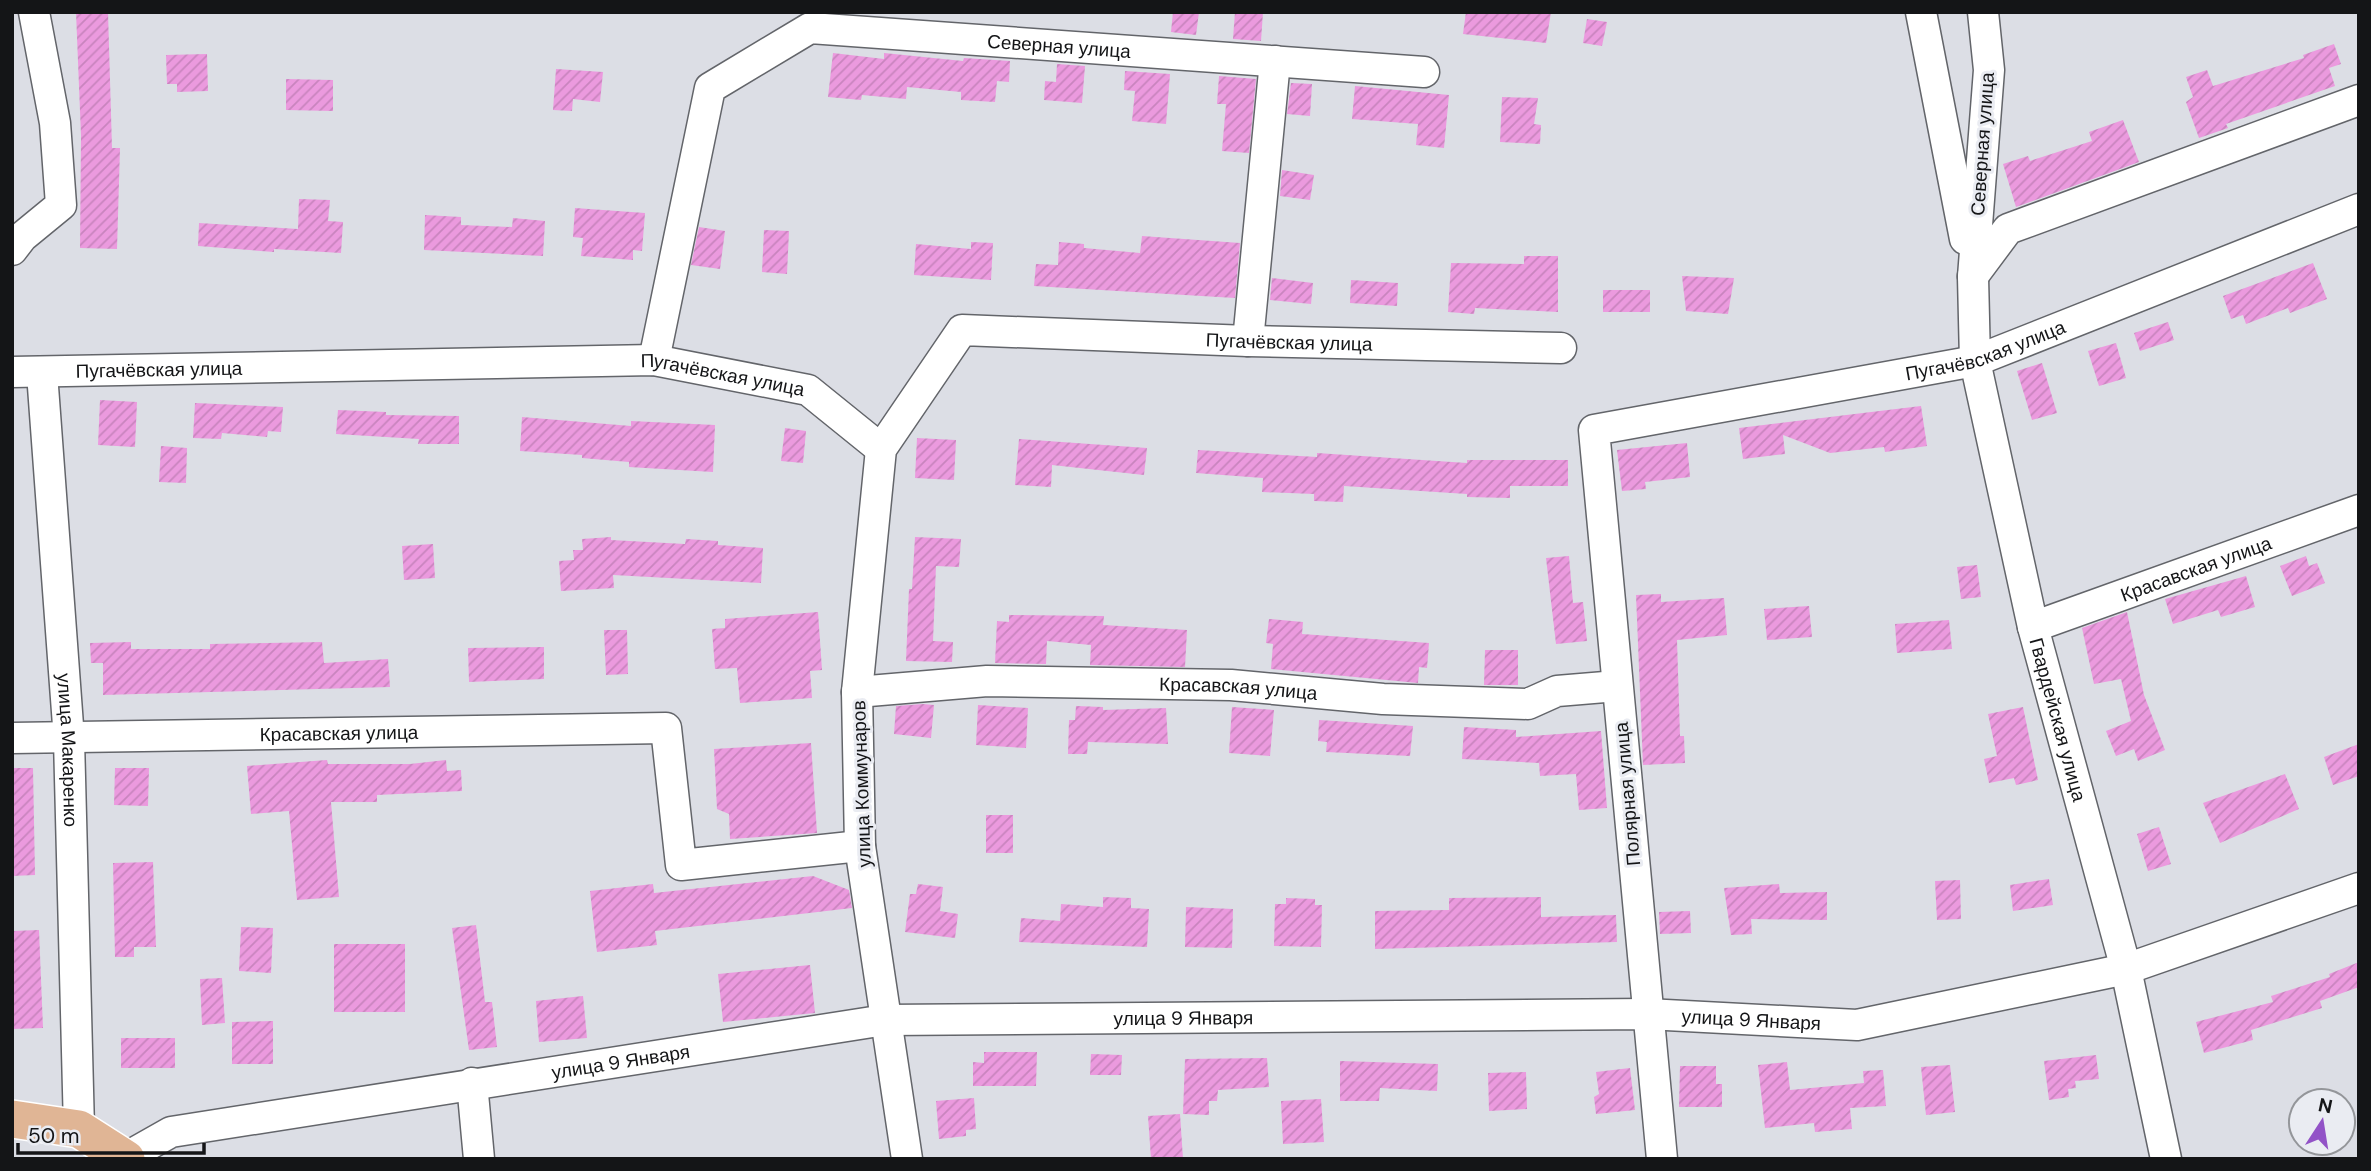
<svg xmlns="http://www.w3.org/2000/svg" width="2371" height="1171" viewBox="0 0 2371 1171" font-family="'DM Sans',sans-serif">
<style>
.building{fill:url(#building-hatch)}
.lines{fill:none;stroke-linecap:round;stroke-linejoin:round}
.minor-casing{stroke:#63656a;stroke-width:33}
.major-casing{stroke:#fff;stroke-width:40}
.minor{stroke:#fff;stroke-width:30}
.major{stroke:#e0b595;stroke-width:37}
.labels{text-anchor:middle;stroke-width:6;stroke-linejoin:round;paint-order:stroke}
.street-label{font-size:19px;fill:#141517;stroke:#eaecf2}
</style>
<defs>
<pattern id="building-hatch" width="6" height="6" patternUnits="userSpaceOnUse" patternTransform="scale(1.75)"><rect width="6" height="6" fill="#eb9ade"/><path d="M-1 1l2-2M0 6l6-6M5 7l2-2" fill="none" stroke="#c984be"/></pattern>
</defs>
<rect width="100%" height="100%" fill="#dcdee5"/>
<g class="building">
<polygon points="76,12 108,12 112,148 120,148 117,249 80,248 81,136"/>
<polygon points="1173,12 1199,12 1196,35 1171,32"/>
<polygon points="1235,12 1263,12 1261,41 1233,39"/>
<polygon points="1466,12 1551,12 1546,43 1463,34"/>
<polygon points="1587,19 1607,22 1602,46 1583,43"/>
<polygon points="2334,44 2341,64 2329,68 2335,86 2226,124 2228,128 2199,138 2186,102 2193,97 2186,77 2207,70 2213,86 2304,58 2303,55"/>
<polygon points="833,53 884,59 884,53 963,61 964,58 1010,61 1009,82 997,81 995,102 961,100 961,92 907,87 906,99 862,95 861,100 828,97"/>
<polygon points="207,54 208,91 177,92 177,84 167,84 166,55"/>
<polygon points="1057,64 1085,66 1082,103 1044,100 1045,81 1056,82"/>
<polygon points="556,69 603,72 600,102 573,99 572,111 553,110"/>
<polygon points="1125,71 1170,74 1166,124 1132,121 1135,91 1124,90"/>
<polygon points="1219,76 1256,79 1249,153 1222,151 1226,104 1217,104"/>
<polygon points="286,79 333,80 333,111 286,110"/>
<polygon points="1291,83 1312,84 1310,116 1287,114"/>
<polygon points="1355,86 1449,95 1444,148 1416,145 1418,124 1352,119"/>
<polygon points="1502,97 1538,98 1534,124 1541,125 1540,144 1500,142"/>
<polygon points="2123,120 2139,162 2016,207 2003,164 2028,156 2030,161 2092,141 2089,132"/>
<polygon points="1282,170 1314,175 1310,200 1280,196"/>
<polygon points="299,199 330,200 328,221 343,222 341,253 274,249 274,252 198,246 199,223 298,229"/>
<polygon points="575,208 645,213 642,251 633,250 633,260 581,256 583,238 573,237"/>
<polygon points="425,215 461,217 461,225 512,227 513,218 545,221 543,256 424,250"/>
<polygon points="699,227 725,231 720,269 691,265"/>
<polygon points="764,230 789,231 787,274 762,272"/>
<polygon points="1142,236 1240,243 1235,298 1034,286 1036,264 1058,265 1059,242 1084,244 1084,248 1140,253"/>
<polygon points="971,242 993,243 991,280 914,275 916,244 971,249"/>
<polygon points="1524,256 1558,256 1558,312 1475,308 1474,314 1448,312 1451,263 1524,264"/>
<polygon points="2313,263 2327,299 2290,313 2288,308 2246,324 2243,315 2231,319 2223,296"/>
<polygon points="1682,276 1734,278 1728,314 1686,311"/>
<polygon points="1272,278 1313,283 1311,304 1270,300"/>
<polygon points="1351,280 1398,283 1397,306 1350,303"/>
<rect x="1603" y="290" width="47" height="22"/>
<polygon points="2168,322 2174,340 2140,351 2134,333"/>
<polygon points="2116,343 2126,378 2099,386 2088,351"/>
<polygon points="2042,363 2057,413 2032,420 2017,371"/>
<polygon points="100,400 137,402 135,447 98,445"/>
<polygon points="195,403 283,407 281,432 268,431 267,437 222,433 221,439 193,438"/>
<polygon points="1921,406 1927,446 1885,452 1884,447 1830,453 1783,435 1785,454 1743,459 1739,428"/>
<polygon points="338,410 386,412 386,415 459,416 459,444 418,444 419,439 336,434"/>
<polygon points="522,417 631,426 631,421 715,425 713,472 629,467 629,462 582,458 582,455 520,451"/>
<polygon points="785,428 806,431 803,463 781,461"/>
<polygon points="917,438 956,440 954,480 915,478"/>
<polygon points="1019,439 1147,448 1144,475 1052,465 1051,487 1015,485"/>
<polygon points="1687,443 1690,477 1645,482 1646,489 1622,491 1617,450"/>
<polygon points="161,446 187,448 186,483 159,482"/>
<polygon points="1198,450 1317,457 1317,453 1467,463 1467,460 1568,460 1568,486 1510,486 1510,498 1467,497 1467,494 1344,486 1343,502 1314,501 1314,494 1262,492 1263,478 1196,473"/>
<polygon points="611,537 611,540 685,544 686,539 718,541 718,545 763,548 761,583 613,575 614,588 561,591 559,561 574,560 573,550 583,550 582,539"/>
<polygon points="915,537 961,539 959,567 936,566 933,641 953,642 952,662 906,661 909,589 912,589"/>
<polygon points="433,544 435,578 404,580 402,546"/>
<polygon points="1569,556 1573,603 1583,602 1587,641 1556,644 1546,558"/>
<polygon points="2306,556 2309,566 2317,563 2325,583 2292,596 2280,566"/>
<polygon points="1977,565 1981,597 1961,599 1957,567"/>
<polygon points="2246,576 2255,607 2221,617 2218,610 2173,624 2165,599"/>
<polygon points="1661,594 1661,602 1724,598 1727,635 1677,640 1680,736 1684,736 1685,763 1643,765 1636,595"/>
<polygon points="1809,606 1812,637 1767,640 1764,609"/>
<polygon points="818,612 822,670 810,671 812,698 740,703 737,668 715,669 712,629 725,628 725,619"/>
<polygon points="2127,612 2144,695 2165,750 2138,761 2134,749 2116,756 2106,731 2131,721 2121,679 2094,684 2082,628"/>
<polygon points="1009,615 1104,616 1103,625 1187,630 1185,667 1090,665 1091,645 1047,641 1046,664 995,663 997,621 1009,622"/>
<polygon points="1269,619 1303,622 1302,634 1429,643 1427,668 1419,667 1418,683 1271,669 1273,644 1266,643"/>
<polygon points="1949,620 1952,649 1897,653 1895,624"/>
<polygon points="604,630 627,630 628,674 606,675"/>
<polygon points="131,642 131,649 210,649 210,644 322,642 324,663 388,659 390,687 103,695 103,663 91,663 90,643"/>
<polygon points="544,647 544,679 469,682 468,648"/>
<polygon points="1485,650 1518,650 1518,685 1484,685"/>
<polygon points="923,704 934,705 931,738 894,734 896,706"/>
<polygon points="978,705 1028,708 1026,748 976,745"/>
<polygon points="1076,706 1103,707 1103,710 1166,708 1168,744 1088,742 1087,754 1068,754 1069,720 1075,720"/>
<polygon points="1232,707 1274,710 1270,756 1229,753"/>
<polygon points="2023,707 2038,780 2016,785 2014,778 1989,783 1984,759 1997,756 1988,714"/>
<polygon points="1319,720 1413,726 1410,756 1326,752 1327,742 1318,741"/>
<polygon points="1464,727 1516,730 1516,737 1601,731 1607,808 1579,810 1576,774 1540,776 1539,763 1462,759"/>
<polygon points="811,743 817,833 730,839 729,814 717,809 714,749"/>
<polygon points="2359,744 2359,776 2333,785 2324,757"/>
<polygon points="327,760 328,764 410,764 446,760 447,771 461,770 462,791 377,795 377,802 331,802 339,897 297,900 289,811 251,814 247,766"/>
<polygon points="12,768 33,768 35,875 12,876"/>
<polygon points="115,768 149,768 148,806 114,805"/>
<polygon points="2285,774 2299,809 2220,843 2203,803"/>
<rect x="986" y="815" width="27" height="38"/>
<polygon points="2159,827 2171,864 2148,871 2137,834"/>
<polygon points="153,862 156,947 134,947 134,957 115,957 113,863"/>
<polygon points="813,876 849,890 852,908 655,931 657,945 597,952 590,891 653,884 654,893"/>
<polygon points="2049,879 2053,905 2013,911 2010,885"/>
<polygon points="1960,880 1961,919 1937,920 1935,881"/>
<polygon points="918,884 943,887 940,911 958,914 955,938 905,932 910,894 916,894"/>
<polygon points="1779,884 1780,893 1827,892 1827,920 1751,919 1752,934 1731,935 1724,888"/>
<polygon points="1103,897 1131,898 1131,908 1149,909 1147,947 1019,942 1021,918 1060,921 1061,904 1103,907"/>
<polygon points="1541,897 1541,917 1616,915 1617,942 1375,949 1375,911 1449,910 1449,898"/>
<polygon points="1286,898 1315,899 1315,905 1322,905 1321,947 1274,946 1275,904 1286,904"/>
<polygon points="1186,907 1233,909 1232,948 1185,947"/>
<polygon points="1690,911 1691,933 1660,934 1659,912"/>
<polygon points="476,925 485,1002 492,1002 497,1047 469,1050 452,928"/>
<polygon points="241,927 273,928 271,973 239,971"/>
<polygon points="39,930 43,1028 12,1029 12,931"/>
<rect x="334" y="944" width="71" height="68"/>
<polygon points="2359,962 2359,987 2320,1001 2322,1008 2251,1030 2253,1040 2204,1053 2196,1022 2273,1002 2271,996 2330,977 2329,974"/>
<polygon points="810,965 815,1013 723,1022 718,974"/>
<polygon points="222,978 225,1023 202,1025 200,979"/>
<polygon points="583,996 587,1038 539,1042 536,1001"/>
<polygon points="273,1021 273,1064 232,1064 232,1022"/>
<rect x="121" y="1038" width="54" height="30"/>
<polygon points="984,1052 1037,1052 1036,1086 973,1086 973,1062 984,1063"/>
<polygon points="1091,1054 1122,1055 1121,1075 1090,1075"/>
<polygon points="2096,1055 2099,1079 2075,1081 2076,1088 2068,1089 2069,1097 2049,1100 2044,1061"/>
<polygon points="1267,1058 1269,1087 1218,1090 1217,1101 1209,1101 1209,1115 1183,1114 1185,1059"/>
<polygon points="1340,1061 1438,1064 1437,1091 1380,1088 1379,1101 1340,1101"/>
<polygon points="1787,1062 1790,1090 1864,1083 1863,1071 1883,1070 1886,1106 1850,1108 1852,1129 1815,1132 1814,1123 1765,1128 1758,1065"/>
<polygon points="1950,1065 1955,1112 1926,1115 1921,1067"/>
<polygon points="1680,1066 1716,1066 1716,1084 1722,1084 1722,1107 1679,1107"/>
<polygon points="1630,1068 1635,1110 1596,1114 1594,1097 1599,1094 1596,1072"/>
<polygon points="1526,1072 1527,1109 1489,1111 1488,1073"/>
<polygon points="974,1098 976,1129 966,1130 966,1136 939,1139 936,1101"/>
<polygon points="1321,1099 1324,1142 1283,1144 1281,1101"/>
<polygon points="1180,1114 1183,1159 1151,1159 1148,1116"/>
</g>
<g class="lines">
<g class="minor-casing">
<g id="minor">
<polyline points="1921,12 1965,239"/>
<path id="s1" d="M 1983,12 L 1989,70 L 1973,277 L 1975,361 L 2033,627 L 2126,969 L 2166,1159"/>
<polyline points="12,250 22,237 61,205 55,123 34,12"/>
<polyline points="1973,276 2008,229 2359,100"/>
<polyline points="1248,341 1275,61"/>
<path id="s2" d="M 654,360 L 710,88 L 810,28 L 1424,72"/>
<path id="s3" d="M 12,372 L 654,360 L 808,390 L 881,449"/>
<path id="s4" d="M 42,373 L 69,739 L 79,1129"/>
<path id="s5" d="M 2033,627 L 2359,510"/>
<path id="s6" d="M 857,692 L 987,681 L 1231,685 L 1383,699 L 1528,704 L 1557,691 L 1617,686"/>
<path id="s7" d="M 12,738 L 666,728 L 681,865 L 860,846"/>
<polyline points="472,1083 479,1159"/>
<path id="s8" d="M 125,1158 L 171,1132 L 885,1020 L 1647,1014 L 1857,1025 L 2126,969 L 2359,888"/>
<path id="s9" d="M 907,1159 L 860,846 L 857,692 L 881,449 L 962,330 L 1248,341 L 1561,348"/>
<path id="s10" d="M 1662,1159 L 1594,430 L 1975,361 L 2359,209"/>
</g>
</g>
<g class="major-casing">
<polyline id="major" points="12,1119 79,1129 126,1159"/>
</g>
<use href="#minor" class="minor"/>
<use href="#major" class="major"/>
</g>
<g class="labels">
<g class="street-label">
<text dy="7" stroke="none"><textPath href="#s2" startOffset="644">Северная улица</textPath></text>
<text transform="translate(1982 144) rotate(-86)" y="7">Северная улица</text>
<text dy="7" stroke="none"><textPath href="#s9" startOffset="1186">Пугачёвская улица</textPath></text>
<text dy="7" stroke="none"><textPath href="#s10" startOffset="1132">Пугачёвская улица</textPath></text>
<text dy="7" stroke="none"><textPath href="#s3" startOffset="147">Пугачёвская улица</textPath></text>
<text dy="7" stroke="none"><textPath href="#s3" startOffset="712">Пугачёвская улица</textPath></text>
<text dy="7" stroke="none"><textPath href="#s5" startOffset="173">Красавская улица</textPath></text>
<text dy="7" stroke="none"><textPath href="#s6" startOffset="382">Красавская улица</textPath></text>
<text dy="7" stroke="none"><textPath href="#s1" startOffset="718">Гвардейская улица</textPath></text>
<text dy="7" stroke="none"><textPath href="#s7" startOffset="327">Красавская улица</textPath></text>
<text dy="7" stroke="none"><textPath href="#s4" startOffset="378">улица Макаренко</textPath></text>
<text transform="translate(861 784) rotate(-92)" y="7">улица Коммунаров</text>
<text transform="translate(1627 794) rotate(-95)" y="7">Полярная улица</text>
<text dy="7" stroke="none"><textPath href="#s8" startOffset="1074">улица 9 Января</textPath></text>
<text dy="7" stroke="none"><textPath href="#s8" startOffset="1642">улица 9 Января</textPath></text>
<text dy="7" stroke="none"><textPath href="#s8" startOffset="508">улица 9 Января</textPath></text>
</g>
</g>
<rect width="2371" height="1171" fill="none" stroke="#141517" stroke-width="28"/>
<g transform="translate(2322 1122) rotate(12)"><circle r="33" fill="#eaecf2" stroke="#94969a" stroke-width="2"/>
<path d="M0-5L12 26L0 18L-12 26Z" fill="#9252c7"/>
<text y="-10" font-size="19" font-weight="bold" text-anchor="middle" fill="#141517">N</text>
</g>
<path d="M18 1143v10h186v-10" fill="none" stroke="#141517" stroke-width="3.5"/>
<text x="28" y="1143" font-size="21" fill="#141517" stroke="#eaecf2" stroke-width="5" paint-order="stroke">50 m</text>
</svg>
